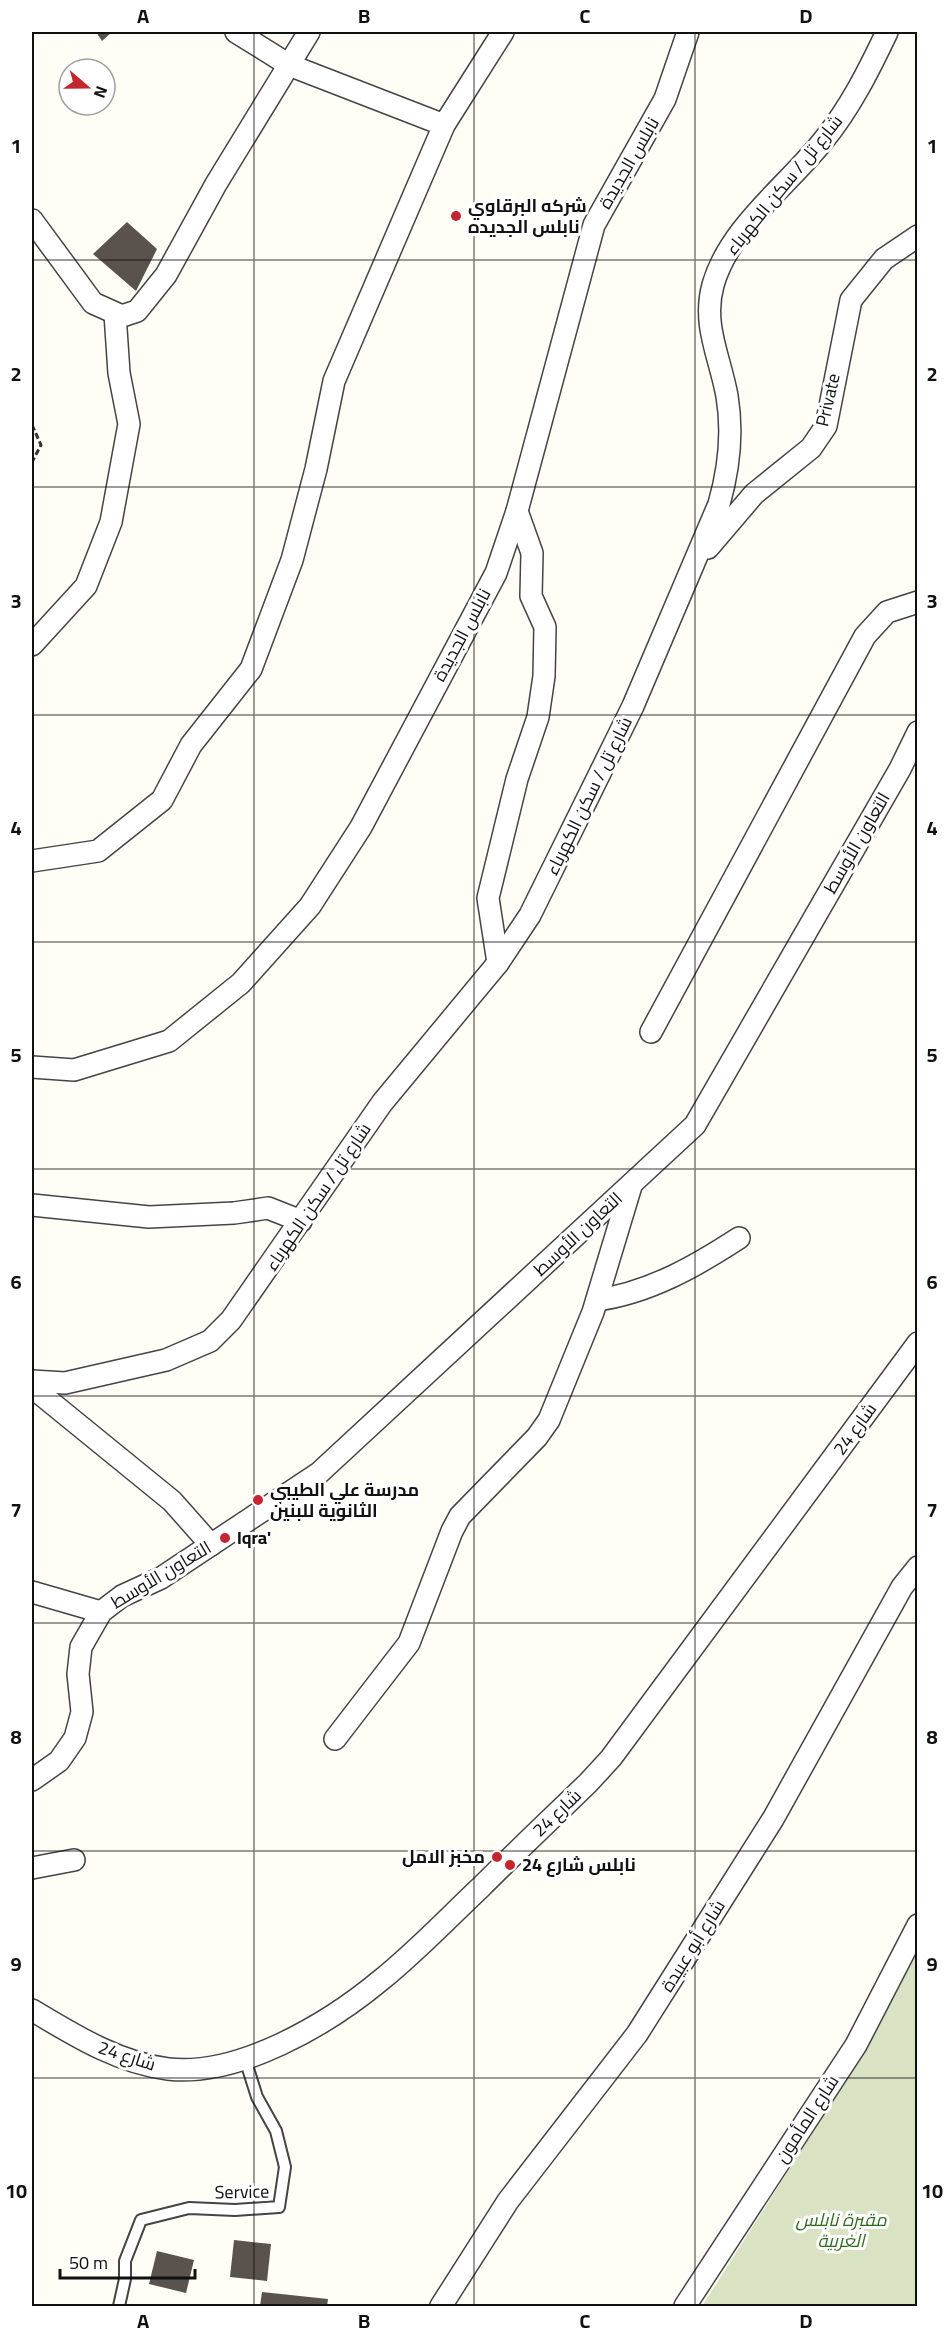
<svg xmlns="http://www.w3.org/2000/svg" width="949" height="2338" viewBox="0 0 949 2338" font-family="Georgia,Cairo,serif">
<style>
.cemetery{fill:#d9e3c4}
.building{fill:#5a524d}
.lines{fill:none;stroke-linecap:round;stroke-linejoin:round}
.lane-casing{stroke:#444;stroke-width:14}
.street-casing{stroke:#444;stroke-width:24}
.path{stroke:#333;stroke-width:3;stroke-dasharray:6 3;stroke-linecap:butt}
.lane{stroke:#fff;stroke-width:10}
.street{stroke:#fff;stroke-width:21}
.grid{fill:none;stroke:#111;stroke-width:1.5;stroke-opacity:0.55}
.poi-dot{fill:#c4262e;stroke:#fff;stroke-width:2}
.labels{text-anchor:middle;stroke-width:6;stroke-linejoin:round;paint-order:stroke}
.street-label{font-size:18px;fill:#111;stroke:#fff}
.poi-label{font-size:18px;font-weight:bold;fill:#111;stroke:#fff;text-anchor:start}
.park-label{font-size:18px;font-style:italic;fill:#2f6b1f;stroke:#fff}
.neatline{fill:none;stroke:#111;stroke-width:2}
.grid-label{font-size:20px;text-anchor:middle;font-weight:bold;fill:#111}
</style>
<rect width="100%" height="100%" fill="#fffdf5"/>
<polygon class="cemetery" points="917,1946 917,2306 702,2306 864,2052"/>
<g class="building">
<polygon points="96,32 112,32 102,41"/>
<polygon points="127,222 157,249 136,291 93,254"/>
<polygon points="234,2240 271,2244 267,2281 230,2277"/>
<polygon points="157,2251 194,2260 186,2293 149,2284"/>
<polygon points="262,2292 328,2299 327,2306 260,2306"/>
</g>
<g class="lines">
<g class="lane-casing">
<polyline id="lane" points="119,2306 125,2279 125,2261 141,2220 189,2208 235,2210 279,2207 285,2167 276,2131 257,2097 245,2059"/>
</g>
<g class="street-casing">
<g id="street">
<polyline points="236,32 289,65 444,125"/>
<polyline points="32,220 93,303 122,316 137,311 166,275 216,184 309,32"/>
<polyline points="708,548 754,494 811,448 826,426 851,300 884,259 918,236"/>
<polyline points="32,645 86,586 111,522 129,424 119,373 115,314"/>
<polyline points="32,861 98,851 162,800 191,745 251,669 292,560 316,469 334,381 444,125 503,32"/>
<polyline points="498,963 488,898 517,779 538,717 544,676 545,627 531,596 532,553 517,511"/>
<polyline points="651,1032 865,636 887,612 918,602"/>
<polyline points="32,1067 74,1070 169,1041 241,983 310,906 361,827 496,573 517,511 594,225 665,99 688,32"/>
<polyline points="32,1205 149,1217 234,1213 268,1208 301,1221"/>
<path d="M 597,1300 C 649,1293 696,1266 739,1238"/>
<path d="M 32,1381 L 65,1383 L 166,1360 L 210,1341 L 231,1320 L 382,1103 L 498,963 L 530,915 L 633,706 L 719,504 C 729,469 733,432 727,396 C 720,357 702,325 713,285 C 729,228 787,186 823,141 C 850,108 869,70 887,32"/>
<polyline points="32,1387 172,1501 211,1545"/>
<polyline points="32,1592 101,1612"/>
<polyline points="335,1739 409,1643 452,1531 460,1516 537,1437 549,1420 593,1312 631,1186"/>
<polyline points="32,1780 59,1761 75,1738 82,1712 78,1674 81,1647 101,1612 122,1596 161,1578 319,1473 695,1125 900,769 918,732"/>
<polyline points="32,1868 74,1860"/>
<path d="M 32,2010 C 74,2035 118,2063 168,2069 C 239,2077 328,2024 381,1980 C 416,1952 448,1918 481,1887 C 516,1852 552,1818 588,1783 L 611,1758 L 918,1343"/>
<polyline points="441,2306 508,2201 637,2034 773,1819 902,1587 918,1567"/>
<polyline points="685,2306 856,2045 918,1925"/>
</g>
</g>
<polyline class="path" points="32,425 41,445 32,462"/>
<use href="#lane" class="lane"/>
<use href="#street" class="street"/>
</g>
<path class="grid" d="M 254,32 L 254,2306M 474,32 L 474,2306M 695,32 L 695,2306M 32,260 L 918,260M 32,487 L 918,487M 32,715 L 918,715M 32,942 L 918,942M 32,1169 L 918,1169M 32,1396 L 918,1396M 32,1623 L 918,1623M 32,1851 L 918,1851M 32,2078 L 918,2078"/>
<g class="poi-dot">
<circle cx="456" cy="216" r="6"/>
<circle cx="258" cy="1500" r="6"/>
<circle cx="225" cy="1538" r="6"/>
<circle cx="497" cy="1857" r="6"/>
<circle cx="510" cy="1865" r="6"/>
</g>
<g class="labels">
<g class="street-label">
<text transform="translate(629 163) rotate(-60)" y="6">نابلس الجديدة</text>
<text transform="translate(784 185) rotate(-51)" y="6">شارع تل / سكن الكهرباء</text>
<text transform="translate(828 400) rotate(-77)" y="6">Private</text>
<text transform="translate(462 635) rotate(-62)" y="6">نابلس الجديدة</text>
<text transform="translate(589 796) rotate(-64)" y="6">شارع تل / سكن الكهرباء</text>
<text transform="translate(857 843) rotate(-60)" y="6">التعاون الأوسط</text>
<text transform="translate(318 1197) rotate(-56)" y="6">شارع تل / سكن الكهرباء</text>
<text transform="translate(578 1234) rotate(-43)" y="6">التعاون الأوسط</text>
<text transform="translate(855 1429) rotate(-54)" y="6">شارع 24</text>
<text transform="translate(161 1575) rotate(-31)" y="6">التعاون الأوسط</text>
<text transform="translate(557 1813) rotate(-44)" y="6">شارع 24</text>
<text transform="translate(693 1946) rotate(-58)" y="6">شارع أبو عبيدة</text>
<text transform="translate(127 2056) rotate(18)" y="6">شارع 24</text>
<text transform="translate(807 2119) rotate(-57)" y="6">شارع المأمون</text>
<text transform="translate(242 2192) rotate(-1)" y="6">Service</text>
</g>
<g class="poi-label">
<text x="468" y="212">شركه البرقاوي<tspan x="468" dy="21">نابلس الجديده</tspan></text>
<text x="270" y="1496">مدرسة علي الطيبي<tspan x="270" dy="21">الثانوية للبنين</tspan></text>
<text x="237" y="1544">Iqra'</text>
<text x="485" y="1863" text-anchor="end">مخبز الامل</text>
<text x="522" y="1871">نابلس شارع 24</text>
</g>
<g class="park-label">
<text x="841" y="2226">مقبرة نابلس<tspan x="841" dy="21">الغربية</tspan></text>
</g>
</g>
<rect width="949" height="2338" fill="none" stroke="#ffffff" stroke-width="66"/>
<g transform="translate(87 87) rotate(110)"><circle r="28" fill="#ffffff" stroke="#a0a0a0" stroke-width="1.5"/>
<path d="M0-4.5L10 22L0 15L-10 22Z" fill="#c4262e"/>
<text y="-9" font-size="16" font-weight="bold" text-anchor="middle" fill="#111111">N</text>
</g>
<path d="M60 2269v9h135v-9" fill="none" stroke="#111111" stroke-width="3"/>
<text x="69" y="2269" font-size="18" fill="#111111" stroke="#ffffff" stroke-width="4.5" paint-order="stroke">50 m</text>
<rect x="33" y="33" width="883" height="2272" class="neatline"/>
<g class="grid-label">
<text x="143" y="23">A</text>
<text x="364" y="23">B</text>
<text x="585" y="23">C</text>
<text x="806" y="23">D</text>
<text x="16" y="153">1</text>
<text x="932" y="153">1</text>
<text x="16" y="381">2</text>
<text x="932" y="381">2</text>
<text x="16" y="608">3</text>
<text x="932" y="608">3</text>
<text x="16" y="835">4</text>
<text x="932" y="835">4</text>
<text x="16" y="1062">5</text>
<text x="932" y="1062">5</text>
<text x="16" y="1289">6</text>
<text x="932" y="1289">6</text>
<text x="16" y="1517">7</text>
<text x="932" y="1517">7</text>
<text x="16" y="1744">8</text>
<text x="932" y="1744">8</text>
<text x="16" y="1971">9</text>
<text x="932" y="1971">9</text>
<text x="16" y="2198">10</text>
<text x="932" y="2198">10</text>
<text x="143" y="2328">A</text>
<text x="364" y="2328">B</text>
<text x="585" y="2328">C</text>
<text x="806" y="2328">D</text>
</g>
</svg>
